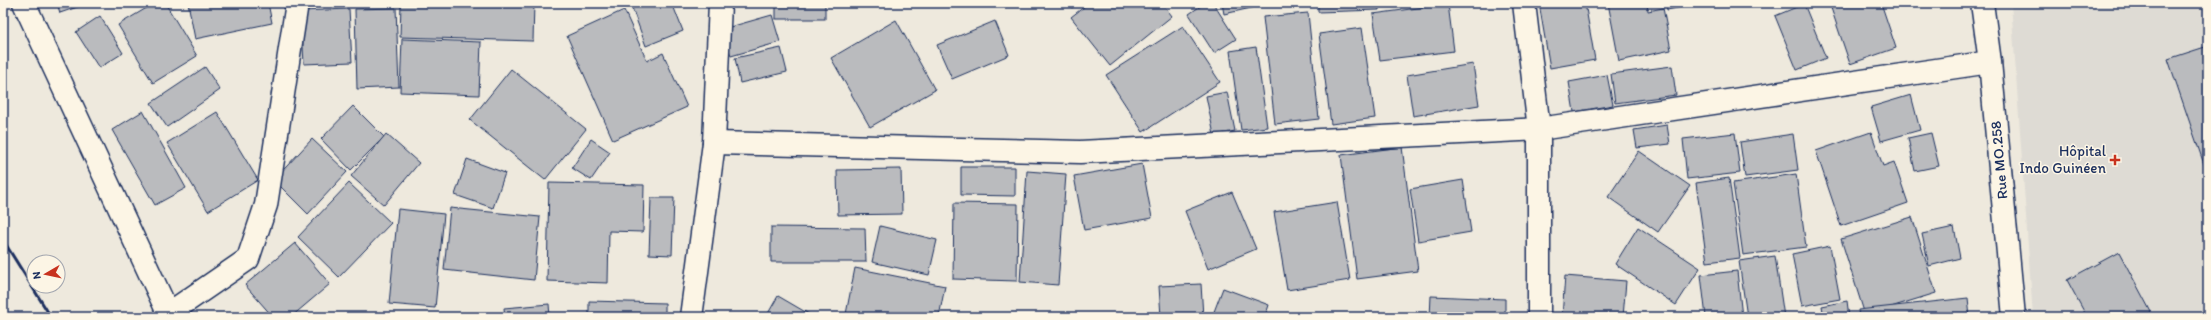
<svg xmlns="http://www.w3.org/2000/svg" width="2211" height="320" viewBox="0 0 2211 320" font-family="Itim,sans-serif">
<style>
.built{fill:#dedbd4}
.building{fill:#babbbe;stroke:#1b2f5e}
.lines{fill:none;stroke-linecap:round;stroke-linejoin:round}
.street-casing{stroke:#1b2f5e;stroke-width:25}
.street{stroke:#fcf5e5;stroke-width:22}
.rail{stroke:#1b2f5e;stroke-width:3}
.poi-dot{fill:#c8321e;stroke:#fcf5e5;stroke-width:1.5}
.labels{text-anchor:middle;stroke-width:3;stroke-linejoin:round;paint-order:stroke}
.poi-label{font-size:15px;fill:#1b2f5e;stroke:#fcf5e5;text-anchor:end}
.street-label{font-size:15px;fill:#1b2f5e;stroke:#fcf5e5}
</style>
<rect width="100%" height="100%" fill="#eee9dd"/>
<filter id="ink" filterUnits="userSpaceOnUse"><feTurbulence type="fractalNoise" baseFrequency=".025" numOctaves="2"/><feDisplacementMap in="SourceGraphic" scale="8" xChannelSelector="R" yChannelSelector="G"/><feConvolveMatrix kernelMatrix="1 2 1 2 8 2 1 2 1" color-interpolation-filters="sRGB"/></filter>
<g filter="url(#ink)">
<polygon class="built" points="2011,3 2208,3 2208,317 2033,317"/>
<g class="building">
<polygon points="57,3 89,3 60,13"/>
<polygon points="155,3 165,3 197,56 153,83 118,25"/>
<polygon points="188,3 268,3 272,23 195,39"/>
<polygon points="401,3 534,3 533,41 400,37"/>
<polygon points="636,3 672,3 683,31 646,46 631,5"/>
<rect x="776" y="3" width="49" height="16"/>
<polygon points="1068,3 1077,3 1072,8"/>
<polygon points="1089,3 1162,3 1172,16 1110,66 1071,17"/>
<polygon points="1205,3 1213,3 1236,39 1214,53 1189,14"/>
<polygon points="1222,3 1274,3 1224,14"/>
<polygon points="1318,3 1379,3 1379,10 1318,12"/>
<polygon points="1539,3 1585,3 1595,60 1550,68"/>
<polygon points="1608,3 1647,3 1648,11 1663,8 1671,50 1619,61"/>
<polygon points="1666,3 1693,3 1693,5 1667,10"/>
<polygon points="1835,3 1881,3 1896,48 1850,64 1830,5"/>
<polygon points="1448,4 1454,51 1380,60 1373,14"/>
<polygon points="1804,4 1826,58 1797,70 1775,16"/>
<polygon points="396,8 399,87 357,89 355,9"/>
<polygon points="349,9 352,62 304,64 301,11"/>
<polygon points="624,10 647,61 663,53 687,107 613,140 567,36"/>
<polygon points="1308,13 1319,119 1275,124 1263,17"/>
<polygon points="772,15 780,42 731,56 723,29"/>
<polygon points="100,16 123,53 99,68 76,32"/>
<polygon points="896,20 935,90 870,127 831,58"/>
<polygon points="995,21 1009,55 952,79 937,45"/>
<polygon points="1183,26 1220,82 1143,132 1106,75"/>
<polygon points="1362,28 1375,118 1331,124 1319,34"/>
<polygon points="402,39 481,42 479,95 400,92"/>
<polygon points="2208,46 2208,176 2168,59"/>
<polygon points="1256,47 1267,127 1241,130 1230,51"/>
<polygon points="781,48 787,72 740,83 735,58"/>
<polygon points="1473,64 1479,105 1413,116 1407,75"/>
<polygon points="1672,66 1676,95 1615,103 1611,74"/>
<polygon points="205,67 220,90 167,127 151,103"/>
<polygon points="511,69 586,129 545,180 470,120"/>
<polygon points="1607,75 1613,105 1574,112 1569,82"/>
<polygon points="1227,92 1235,131 1214,135 1206,96"/>
<polygon points="1911,95 1920,130 1881,141 1871,107"/>
<polygon points="353,106 384,137 351,170 321,139"/>
<polygon points="143,111 186,188 155,205 112,130"/>
<polygon points="217,112 258,180 208,211 167,143"/>
<polygon points="1667,125 1670,144 1637,148 1634,130"/>
<polygon points="1871,132 1883,166 1894,162 1908,203 1841,226 1816,151"/>
<polygon points="1735,133 1740,173 1687,179 1683,139"/>
<polygon points="1931,133 1939,166 1915,171 1908,138"/>
<polygon points="386,134 419,163 384,205 351,176"/>
<polygon points="1793,134 1798,170 1745,177 1740,142"/>
<polygon points="312,139 347,172 308,214 274,180"/>
<polygon points="591,139 610,152 591,180 572,168"/>
<polygon points="1402,147 1418,271 1357,279 1341,155"/>
<polygon points="1639,151 1690,186 1658,232 1608,197"/>
<polygon points="467,159 505,173 493,208 455,195"/>
<polygon points="1142,164 1152,218 1084,230 1074,176"/>
<polygon points="961,167 1015,167 1015,196 961,195"/>
<polygon points="901,169 902,214 838,215 837,170"/>
<polygon points="1027,171 1066,174 1058,285 1020,282"/>
<polygon points="1796,174 1806,247 1743,255 1733,183"/>
<polygon points="1729,178 1740,258 1707,262 1696,183"/>
<polygon points="1463,180 1471,232 1418,241 1410,189"/>
<polygon points="349,183 391,223 339,277 298,237"/>
<polygon points="549,183 644,185 643,232 609,231 608,283 547,281"/>
<polygon points="1232,192 1256,249 1208,269 1185,211"/>
<polygon points="651,198 674,198 672,255 649,254"/>
<polygon points="1337,202 1350,280 1287,290 1274,212"/>
<polygon points="954,203 1018,204 1017,281 953,279"/>
<polygon points="450,208 540,217 534,280 444,270"/>
<polygon points="398,209 444,214 435,308 389,304"/>
<polygon points="1912,217 1936,293 1865,315 1841,239"/>
<polygon points="880,226 937,240 929,275 872,262"/>
<polygon points="771,227 865,228 866,262 771,262"/>
<polygon points="1638,227 1700,268 1676,305 1615,264"/>
<polygon points="1954,227 1960,258 1929,266 1922,234"/>
<polygon points="295,243 330,284 291,317 273,317 245,285"/>
<polygon points="1830,246 1840,299 1802,306 1792,254"/>
<polygon points="2119,252 2151,312 2143,317 2087,317 2067,280"/>
<polygon points="1775,256 1784,317 1747,317 1739,261"/>
<polygon points="855,268 945,286 939,317 861,317 846,314"/>
<polygon points="1737,271 1742,317 1706,317 1701,275"/>
<polygon points="1565,276 1626,281 1623,317 1562,317"/>
<polygon points="1201,284 1203,317 1161,317 1159,286"/>
<polygon points="1223,288 1269,305 1265,317 1212,317"/>
<polygon points="778,296 814,317 766,317"/>
<polygon points="1431,296 1505,299 1505,317 1430,317"/>
<polygon points="1968,298 1970,317 1859,317 1858,310"/>
<polygon points="589,301 665,303 665,317 589,317"/>
<polygon points="1847,301 1849,317 1824,317 1822,306"/>
<polygon points="549,304 550,317 505,317 504,308"/>
<polygon points="360,314 360,317 343,317"/>
</g>
<g class="lines">
<g class="street-casing">
<g id="street">
<polyline points="24,3 170,317"/>
<polyline points="1524,3 1539,129 1539,317"/>
<polyline points="1982,3 1990,62 2014,317"/>
<polyline points="714,143 1080,152 1539,129 1990,62"/>
<polyline points="168,314 248,259 266,205 297,3"/>
<polyline points="691,317 714,143 720,3"/>
</g>
</g>
<use href="#street" class="street"/>
<polyline class="rail" points="3,240 51,317"/>
</g>
</g>
<path class="poi-dot" d="M2113 154h4v4h4v4h-4v4h-4v-4h-4v-4h4z"/>
<g class="labels">
<g class="poi-label">
<text x="2106" y="156">Hôpital<tspan x="2106" dy="17">Indo Guinéen</tspan></text>
</g>
<g class="street-label">
<text transform="translate(1999 160) rotate(-95)" y="5">Rue MO.258</text>
</g>
</g>
<rect width="2211" height="320" fill="none" stroke="#fcf5e5" stroke-width="16"/>
<rect x="8" y="8" width="2195" height="304" fill="none" stroke="#1b2f5e" stroke-width="1.5" filter="url(#ink)"/>
<g transform="translate(46 274) rotate(261)"><circle r="19" fill="#fcf5e5" stroke="#a2a6af"/>
<path d="M0-3L7 15L0 10L-7 15Z" fill="#c8321e"/>
<text y="-6" font-size="11" font-weight="bold" text-anchor="middle" fill="#1b2f5e">N</text>
</g>
</svg>
